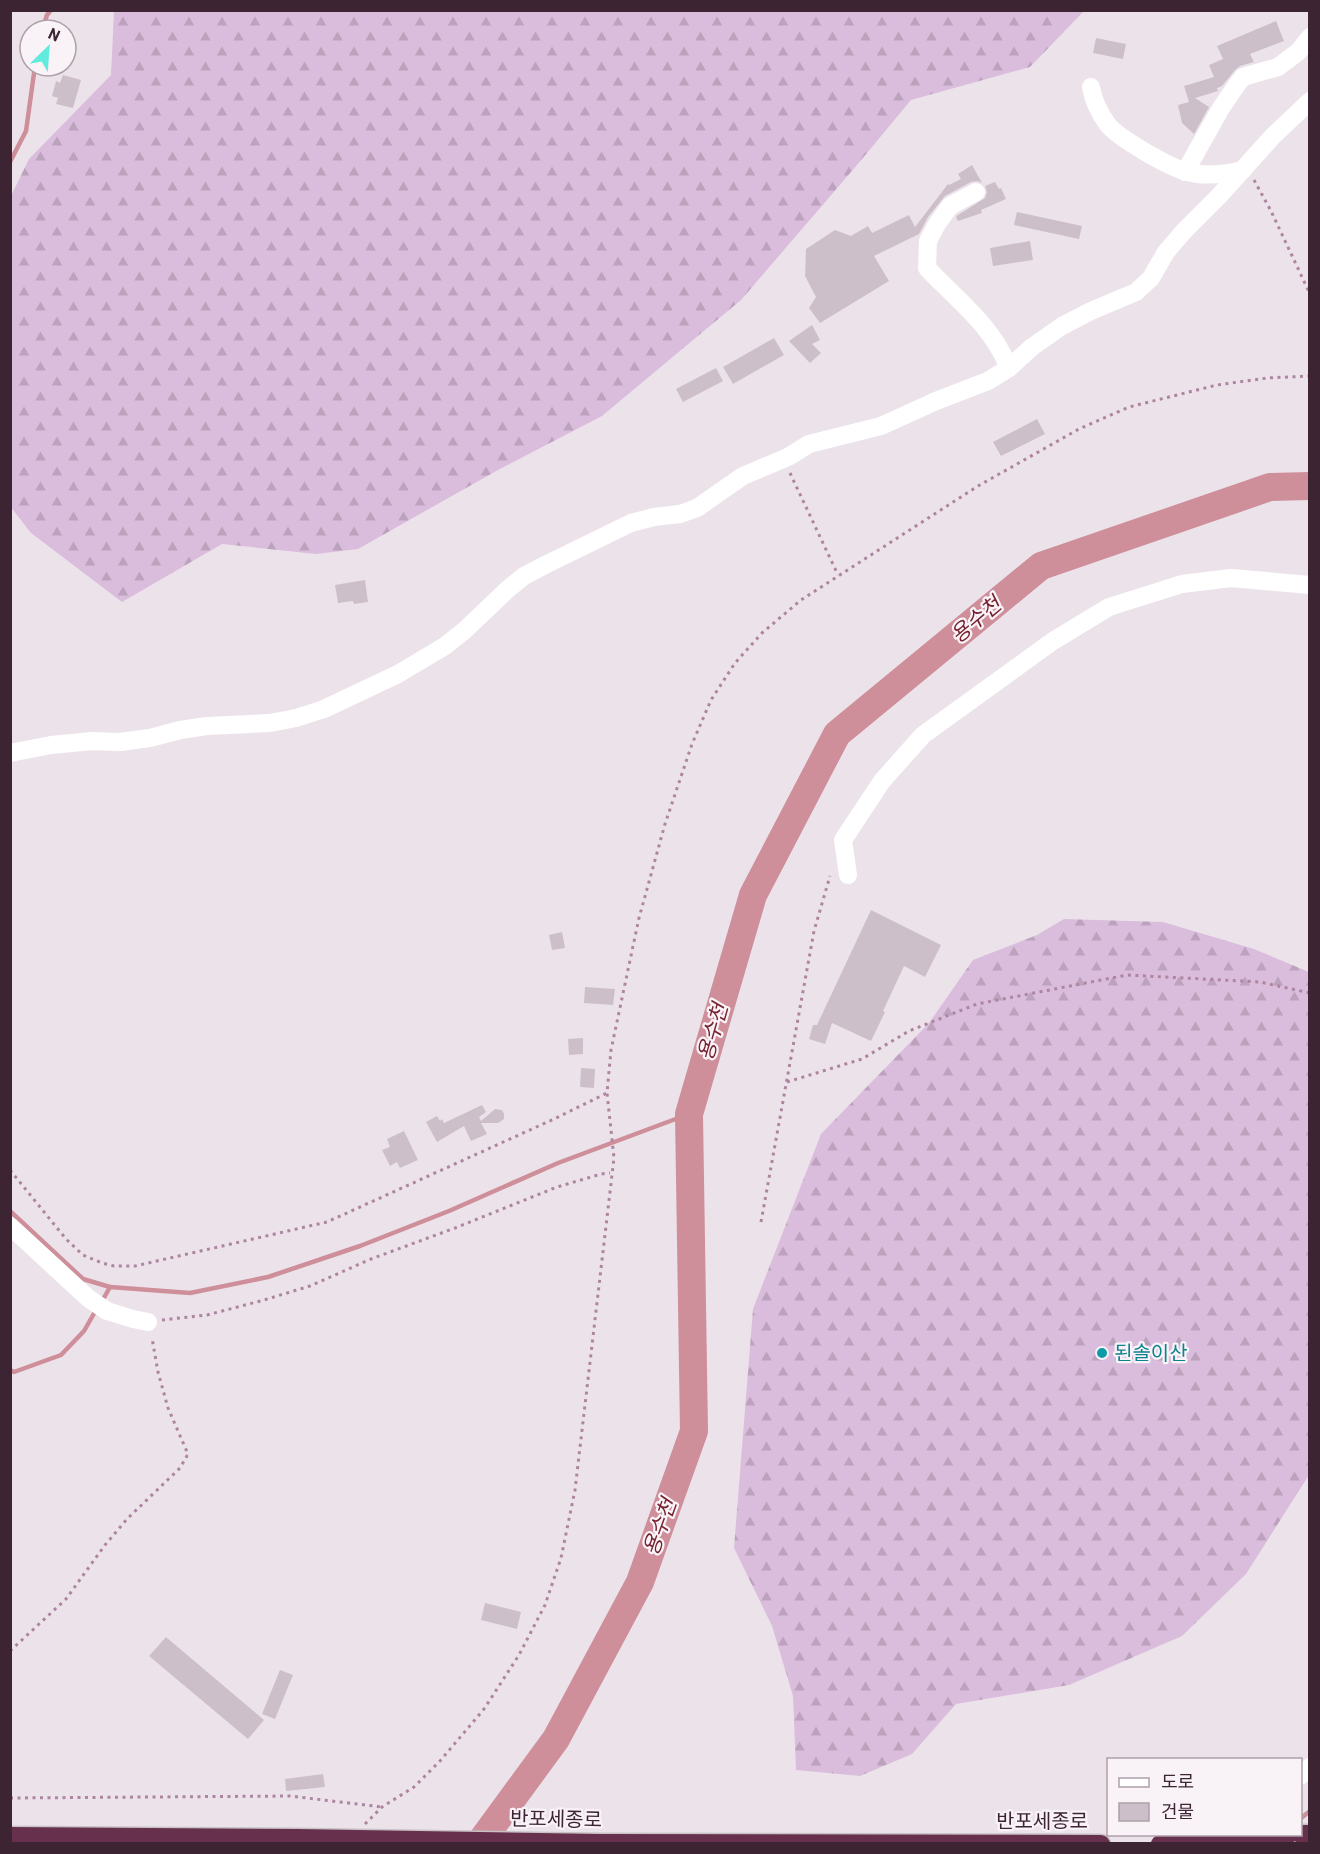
<svg xmlns="http://www.w3.org/2000/svg" width="1320" height="1854" viewBox="0 0 1320 1854" font-family="Barlow,'Noto Sans KR',sans-serif">
<style>
.forest{fill:url(#forest-firs)}
.lines{fill:none;stroke-linecap:round;stroke-linejoin:round}
.stream{stroke:#ce8e9a;stroke-width:4.5}
.river{stroke:#ce8e9a;stroke-width:28}
.building{fill:#cdbfc9}
.highway-casing{stroke:#c8c2c6;stroke-width:21}
.path{stroke:#ae85a0;stroke-width:3;stroke-dasharray:3 4.5;stroke-linecap:butt}
.minor{stroke:#fff;stroke-width:18}
.highway{stroke:#67314e;stroke-width:18}
.highway-bridge-casing{stroke:#c8c2c6;stroke-width:21;stroke-linecap:butt}
.highway-bridge{stroke:#67314e;stroke-width:18}
.culture-dot{fill:#0f9aa8;stroke:#f9f3f8;stroke-width:2}
.labels{text-anchor:middle;stroke-width:4.5;stroke-linejoin:round;paint-order:stroke}
.culture-label{font-size:20px;fill:#0d838f;stroke:#f9f3f8;text-anchor:start}
.street-label{font-size:20px;fill:#3c2433;stroke:#f9f3f8}
.water-label{font-size:21px;font-style:italic;fill:#75212f;stroke:#f9f3f8}
</style>
<defs>
<pattern id="forest-firs" width="22" height="20" patternUnits="userSpaceOnUse" patternTransform="scale(1.5)"><rect width="22" height="20" fill="#dabddc"/><path d="M5 1l3.5 6h-7zM16 11l3.5 6h-7z" fill="#bca2bd"/></pattern>
</defs>
<rect width="100%" height="100%" fill="#ece3ea"/>
<g class="forest">
<polygon points="114,11 114,10 1084,11 1030,67 911,100 857,165 741,300 602,416 498,470 358,549 316,554 222,544 122,602 31,533 10,506 11,196 29,159 111,75"/>
<polygon points="1064,919 1163,922 1254,949 1309,972 1309,1475 1246,1574 1182,1636 1069,1685 956,1704 912,1754 860,1776 796,1770 793,1696 772,1626 734,1548 753,1309 821,1134 929,1023 973,960 1037,935"/>
</g>
<g class="lines">
<g class="stream">
<polyline points="42,30 47,15 51,10"/>
<polyline points="10,162 26,131 35,66"/>
<polyline points="10,1211 83,1279 110,1287"/>
<polyline points="101,1303 110,1287 190,1293 268,1277 360,1246 449,1211 558,1163 689,1114"/>
<polyline points="10,1370 14,1372 61,1355 84,1331 96,1310"/>
<polyline points="1300,1819 1310,1811"/>
</g>
<polyline class="river" points="479,1844 556,1739 640,1582 694,1431 689,1114 753,895 837,734 1041,566 1270,487 1310,486"/>
</g>
<g class="building">
<polygon points="1276,21 1284,41 1250,54 1254,62 1240,66 1235,70 1222,86 1217,88 1218,91 1195,98 1209,107 1194,134 1182,123 1178,105 1189,102 1184,86 1214,77 1209,65 1223,59 1217,46"/>
<polygon points="1096,38 1126,44 1123,59 1093,53"/>
<polygon points="63,75 81,80 73,108 56,104 58,98 52,96 56,81 60,83"/>
<polygon points="972,165 982,183 977,181 971,182 945,196 928,217 919,234 874,256 889,281 820,323 809,308 816,297 805,276 806,249 835,230 851,236 868,226 872,233 909,215 915,227 948,184 949,185 961,179 958,174"/>
<polygon points="995,182 999,189 1001,188 1006,199 981,210 982,213 958,221 956,217 958,215 985,198 987,192 985,186"/>
<polygon points="1017,212 1082,226 1079,239 1014,225"/>
<polygon points="1030,241 1033,260 993,266 990,248"/>
<polygon points="812,325 820,340 812,344 821,353 810,363 789,341"/>
<polygon points="774,338 784,355 733,384 723,367"/>
<polygon points="716,368 723,381 683,402 676,389"/>
<polygon points="1037,419 1045,434 1001,456 993,442"/>
<polygon points="365,580 368,602 354,604 353,601 338,603 335,585"/>
<polygon points="871,910 941,945 925,977 904,966 883,1011 885,1012 871,1041 832,1023 825,1044 809,1039 813,1025 817,1025"/>
<polygon points="562,932 565,948 552,950 549,935"/>
<polygon points="585,987 615,989 613,1005 584,1003"/>
<polygon points="583,1038 583,1054 569,1055 568,1039"/>
<polygon points="581,1068 595,1069 594,1088 580,1087"/>
<polygon points="482,1105 486,1112 479,1117 481,1121 495,1109 502,1110 504,1114 504,1119 498,1123 481,1123 487,1134 471,1141 464,1126 437,1142 426,1122 437,1116 440,1121 442,1119 444,1123"/>
<polygon points="404,1131 418,1160 400,1168 397,1162 390,1166 382,1150 390,1147 387,1139"/>
<polygon points="485,1603 521,1612 517,1629 481,1620"/>
<polygon points="166,1637 264,1720 248,1739 149,1656"/>
<polygon points="280,1670 293,1675 275,1719 262,1714"/>
<polygon points="323,1774 325,1787 286,1791 285,1779"/>
</g>
<g class="lines">
<g class="highway-casing">
<g id="highway">
<polyline points="1300,1834 1310,1834"/>
<polyline points="10,1836 297,1838"/>
<polyline points="600,1843 1101,1844"/>
</g>
</g>
<g class="path">
<polyline points="1254,180 1271,211 1310,294"/>
<polyline points="790,473 838,575"/>
<polyline points="787,1082 862,1059 909,1031 977,1004 1127,975 1260,982 1310,993"/>
<polyline points="10,1170 66,1239 83,1255 102,1263 114,1266 135,1266 327,1222 554,1119 607,1093"/>
<polyline points="761,1222 814,931 830,876"/>
<polyline points="162,1320 207,1315 264,1300 310,1286 371,1259 455,1228 557,1187 601,1174 610,1173"/>
<polyline points="10,1651 66,1599 105,1545 127,1519 180,1468 188,1454 168,1408 158,1372 152,1338"/>
<polyline points="10,1798 290,1796 382,1807"/>
<polyline points="365,1824 382,1807 414,1787 440,1761 484,1709 519,1655 545,1605 561,1558 575,1490 614,1158 607,1093 611,1050 639,918 665,824 692,744 711,700 735,663 762,633 801,600 978,486 1079,429 1129,407 1217,385 1267,378 1310,376"/>
</g>
<g class="minor">
<path d="M 1091,87 C 1093,100 1100,114 1108,125 C 1120,139 1170,168 1188,172 C 1206,177 1226,174 1243,170"/>
<polyline points="1185,172 1221,108 1236,86 1243,77 1278,67 1298,52 1310,37"/>
<path d="M 976,192 L 950,206 L 937,224 L 928,241 L 927,268 C 958,301 991,324 1009,368"/>
<polyline points="10,753 51,745 92,741 120,742 150,738 180,730 207,726 270,723 296,718 324,709 398,674 445,646 465,630 508,589 524,576 547,564 631,523 654,517 680,514 697,508 743,476 788,457 809,444 881,426 936,401 988,381 1009,368 1032,347 1062,326 1091,311 1136,292 1151,278 1166,252 1184,231 1219,196 1272,137 1310,101"/>
<polyline points="848,875 843,840 882,781 923,735 1053,641 1109,607 1182,584 1231,578 1310,585"/>
<polyline points="10,1226 88,1298 107,1311 133,1319 148,1322"/>
<polyline points="1300,1776 1310,1767"/>
</g>
<use href="#highway" class="highway"/>
<g class="highway-bridge-casing">
<g id="highway-bridge">
<polyline points="297,1838 600,1843"/>
<polyline points="1160,1844 1288,1835"/>
</g>
</g>
<use href="#highway-bridge" class="highway-bridge"/>
</g>
<circle class="culture-dot" cx="1102" cy="1353" r="6"/>
<g class="labels">
<g class="culture-label">
<text x="1114" y="1360">된솔이산</text>
</g>
<g class="street-label">
<text transform="translate(556 1819) rotate(1)" y="7">반포세종로</text>
<text x="1042" y="1828">반포세종로</text>
</g>
<g class="water-label">
<text transform="translate(976 620) rotate(-40)" y="7">용수천</text>
<text transform="translate(713 1032) rotate(-74)" y="7">용수천</text>
<text transform="translate(660 1527) rotate(-70)" y="7">용수천</text>
</g>
</g>
<rect width="1320" height="1854" fill="none" stroke="#3c2433" stroke-width="24"/>
<rect x="1107" y="1758" width="195" height="78" fill="#f9f3f8" stroke="#ada0a9" stroke-width="1.5"/>
<rect x="1119" y="1778" width="30" height="9" fill="#ffffff" stroke="#ada0a9" stroke-width="1.5"/>
<text x="1161" y="1788" font-size="18" fill="#3c2433">도로</text>
<rect x="1119" y="1803" width="30" height="18" fill="#cdbfc9" stroke="#ada0a9" stroke-width="1.5"/>
<text x="1161" y="1818" font-size="18" fill="#3c2433">건물</text>
<g transform="translate(48 48) rotate(25)"><circle r="28" fill="#f9f3f8" stroke="#ada0a9" stroke-width="1.5"/>
<path d="M0-4.5L10 22L0 15L-10 22Z" fill="#62eadd"/>
<text y="-9" font-size="16" font-weight="bold" text-anchor="middle" fill="#3c2433">N</text>
</g>
</svg>
